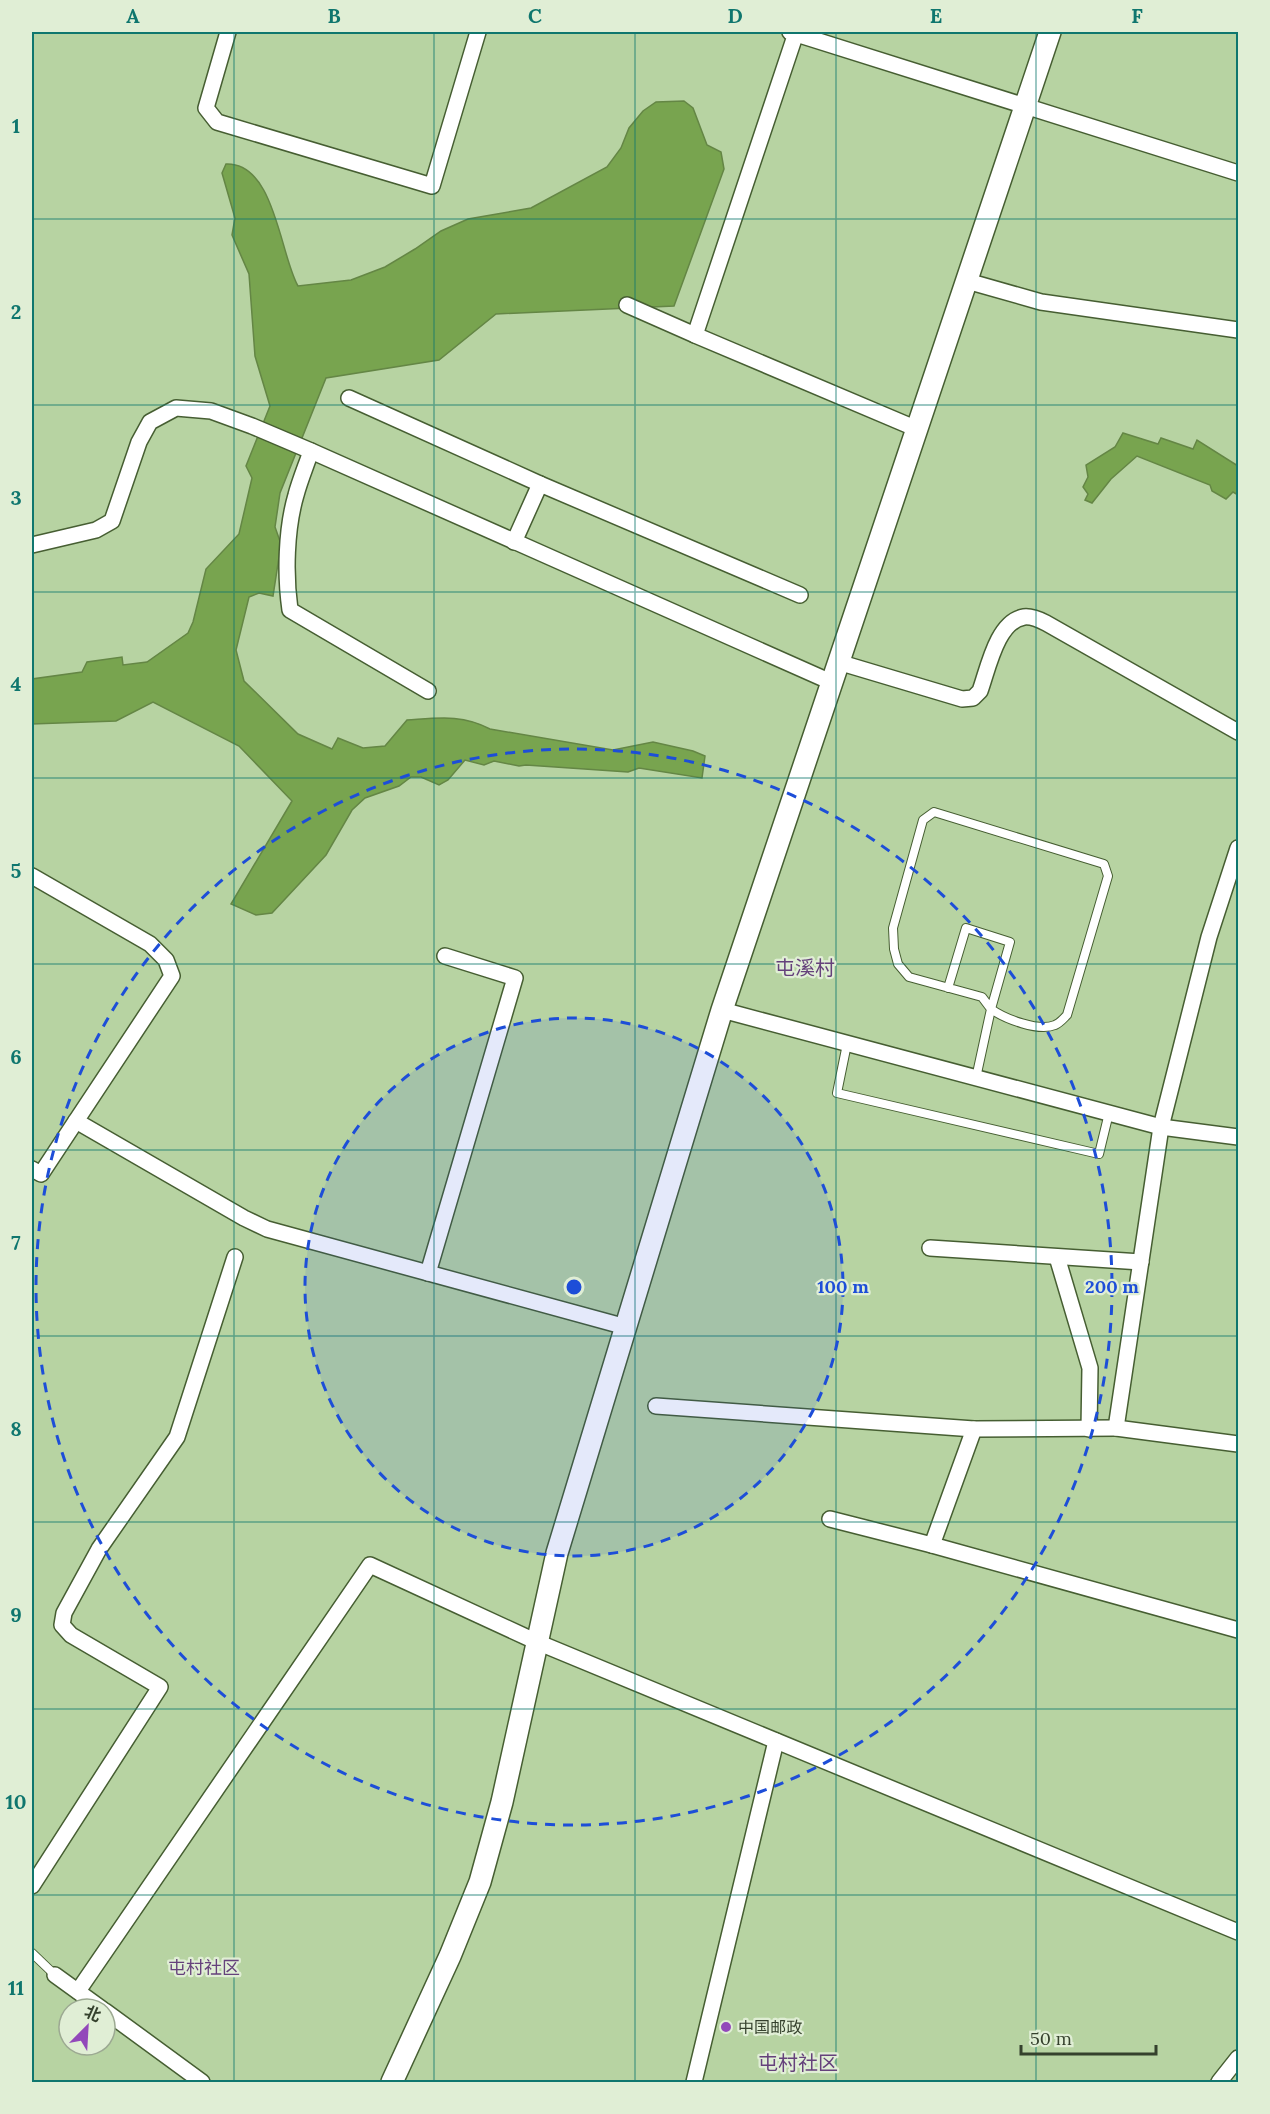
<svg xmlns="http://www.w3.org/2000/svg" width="1270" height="2114" viewBox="0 0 1270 2114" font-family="Lora,'Noto Sans SC',serif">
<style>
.water{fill:#78a44f;stroke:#648645;stroke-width:1.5}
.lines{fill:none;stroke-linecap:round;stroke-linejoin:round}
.service-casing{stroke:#465e32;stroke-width:10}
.minor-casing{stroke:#465e32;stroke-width:18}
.secondary-casing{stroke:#465e32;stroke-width:24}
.service{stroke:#fff;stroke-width:8}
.minor{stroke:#fff;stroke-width:15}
.secondary{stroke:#fff;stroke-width:21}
.grid{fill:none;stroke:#0f766e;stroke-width:1.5;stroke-opacity:0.55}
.ring{fill:none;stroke:#1d4ed8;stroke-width:3;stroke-dasharray:10 8}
.poi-dot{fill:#9248ba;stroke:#e0eed5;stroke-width:2}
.labels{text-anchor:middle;stroke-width:4.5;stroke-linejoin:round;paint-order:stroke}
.poi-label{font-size:16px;fill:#35412d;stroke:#e0eed5;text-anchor:start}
.neighbourhood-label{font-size:18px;fill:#65417b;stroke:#e0eed5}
.quarter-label{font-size:20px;fill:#65417b;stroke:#e0eed5}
.centre{fill:#1d4ed8;stroke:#e0eed5;stroke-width:3}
.ring-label{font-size:18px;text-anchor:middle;font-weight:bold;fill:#1d4ed8;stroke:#e0eed5;stroke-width:4.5;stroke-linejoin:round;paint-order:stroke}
.neatline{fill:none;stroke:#0f766e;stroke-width:2}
.grid-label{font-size:20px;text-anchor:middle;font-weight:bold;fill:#0f766e}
</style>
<rect width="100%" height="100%" fill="#b7d3a2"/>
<g class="water">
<path d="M 684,101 L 693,108 L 707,145 L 721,152 L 724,169 L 674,306 L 496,314 L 439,360 L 326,378 L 280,493 L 275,527 L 281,544 L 273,596 L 259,593 L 249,597 L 236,650 L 244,681 L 298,734 L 332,749 L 338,738 L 363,748 L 385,746 L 407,720 C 438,718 462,714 490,729 L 613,750 L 653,742 L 693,751 L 705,756 L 702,778 L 639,768 L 628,772 L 526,765 L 519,766 L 494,761 L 484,765 L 465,760 L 448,780 L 439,785 L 421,777 L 411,777 L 399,786 L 365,798 L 352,810 L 326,855 L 272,913 L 256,915 L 231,904 L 292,801 L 239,746 L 153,702 L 116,721 L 32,724 L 32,679 L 82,672 L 87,662 L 122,657 L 123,665 L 147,662 L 188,633 L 193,622 L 206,569 L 239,534 L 252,478 L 246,466 L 270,406 L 255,356 L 249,274 L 232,235 L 235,218 L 222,173 L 226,164 C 275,162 280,255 298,286 L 351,280 L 385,267 L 415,249 L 441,231 L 468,219 L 531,208 L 607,167 L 621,148 L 629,128 L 643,111 L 656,102 Z"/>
<polygon points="1123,433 1158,444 1161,438 1193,449 1197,440 1238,466 1238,495 1233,492 1226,499 1212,491 1210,485 1137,456 1111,479 1092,503 1085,500 1088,494 1083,487 1088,477 1086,465 1115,447"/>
</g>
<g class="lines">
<g class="service-casing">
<g id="service">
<path d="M 948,988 L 966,928 L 1010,942 L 991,1009 C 1005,1019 1039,1032 1055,1025 C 1060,1023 1063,1019 1067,1015 L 1108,876 L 1104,864 L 934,812 L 923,820 L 893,928 L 894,949 L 898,964 L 909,977 L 982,997 L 991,1009 L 976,1078"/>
<polyline points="847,1044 837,1093 1099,1154 1109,1113"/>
<polyline points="32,1953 55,1975"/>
</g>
</g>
<g class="minor-casing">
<g id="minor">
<polyline points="228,32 206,108 217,122 432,186 478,32"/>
<polyline points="790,32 1238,173"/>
<polyline points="796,33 695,335 917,429"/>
<polyline points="967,281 1041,302 1238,330"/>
<polyline points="627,305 695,335"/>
<polyline points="349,398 540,484 800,595"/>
<path d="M 311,451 C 306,466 300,480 296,495 C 286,529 285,575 290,610 L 428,691"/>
<polyline points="514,542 540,484"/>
<polyline points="32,545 96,530 112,521 139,442 150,422 176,408 211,411 252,426 311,451 831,682"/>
<path d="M 838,662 L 962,699 L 973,698 L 980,691 C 988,669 997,621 1024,617 C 1031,616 1040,620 1046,623 L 1238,732"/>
<polyline points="1238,848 1209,937 1161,1127 1116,1428 1238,1444"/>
<polyline points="32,876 150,944 166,960 172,976 76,1121 244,1218 267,1229 626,1327"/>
<polyline points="722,1010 1161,1127 1238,1137"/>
<polyline points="32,1169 41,1174 76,1121"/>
<polyline points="930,1248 1141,1262"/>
<polyline points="1057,1257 1090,1368 1089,1429"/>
<polyline points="428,1273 515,978 445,956"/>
<polyline points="656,1406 974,1429 1116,1428"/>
<polyline points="974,1429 932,1545 1238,1630"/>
<polyline points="830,1519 932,1545"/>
<polyline points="32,1886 160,1687 71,1635 62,1625 64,1613 99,1549 177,1437 235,1257"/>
<polyline points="55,1975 102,2009"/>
<polyline points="78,1991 370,1565 537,1642 1238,1932"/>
<polyline points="105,2011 202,2082"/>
<polyline points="694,2082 776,1741"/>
<polyline points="1219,2082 1238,2058"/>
</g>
</g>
<g class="secondary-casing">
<polyline id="secondary" points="392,2082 450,1956 480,1882 502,1802 557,1553 722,1010 1050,32"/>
</g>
<use href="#service" class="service"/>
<use href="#minor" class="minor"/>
<use href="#secondary" class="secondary"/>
</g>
<path class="grid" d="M 234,32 L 234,2082M 434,32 L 434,2082M 635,32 L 635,2082M 836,32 L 836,2082M 1036,32 L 1036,2082M 32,219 L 1238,219M 32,405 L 1238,405M 32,592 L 1238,592M 32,778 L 1238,778M 32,964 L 1238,964M 32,1150 L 1238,1150M 32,1336 L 1238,1336M 32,1522 L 1238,1522M 32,1709 L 1238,1709M 32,1895 L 1238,1895"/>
<circle cx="574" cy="1287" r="269" fill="#1d4ed8" fill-opacity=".12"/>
<g class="ring">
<circle cx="574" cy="1287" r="269"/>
<circle cx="574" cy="1287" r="538"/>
</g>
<circle class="poi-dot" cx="726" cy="2027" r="6"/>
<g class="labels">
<g class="poi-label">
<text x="738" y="2033">中国邮政</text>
</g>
<g class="neighbourhood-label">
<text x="204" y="1974">屯村社区</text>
</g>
<g class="quarter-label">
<text x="805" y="975">屯溪村</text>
<text x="798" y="2070">屯村社区</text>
</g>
</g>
<circle cx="574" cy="1287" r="9" class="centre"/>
<g class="ring-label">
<text x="843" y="1293">100 m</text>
<text x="1112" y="1293">200 m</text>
</g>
<rect width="1270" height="2114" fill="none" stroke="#e0eed5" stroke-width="66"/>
<g transform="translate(87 2027) rotate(24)"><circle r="28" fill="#e0eed5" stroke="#9ca992" stroke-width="1.5"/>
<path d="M0-4.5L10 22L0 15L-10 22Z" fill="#9248ba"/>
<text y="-9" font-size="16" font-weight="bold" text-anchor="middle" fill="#35412d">北</text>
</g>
<path d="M1021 2045v9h135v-9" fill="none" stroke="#35412d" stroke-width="3"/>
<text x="1030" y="2045" font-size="18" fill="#35412d" stroke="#e0eed5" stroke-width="4.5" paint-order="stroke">50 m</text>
<rect x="33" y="33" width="1204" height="2048" class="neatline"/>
<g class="grid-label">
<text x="133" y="23">A</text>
<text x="334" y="23">B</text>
<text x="535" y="23">C</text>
<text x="735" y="23">D</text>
<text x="936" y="23">E</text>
<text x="1137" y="23">F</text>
<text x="16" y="133">1</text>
<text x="16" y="319">2</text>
<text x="16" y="505">3</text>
<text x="16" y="691">4</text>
<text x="16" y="878">5</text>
<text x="16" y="1064">6</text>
<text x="16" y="1250">7</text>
<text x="16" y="1436">8</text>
<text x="16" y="1622">9</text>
<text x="16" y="1809">10</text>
<text x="16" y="1995">11</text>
</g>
</svg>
